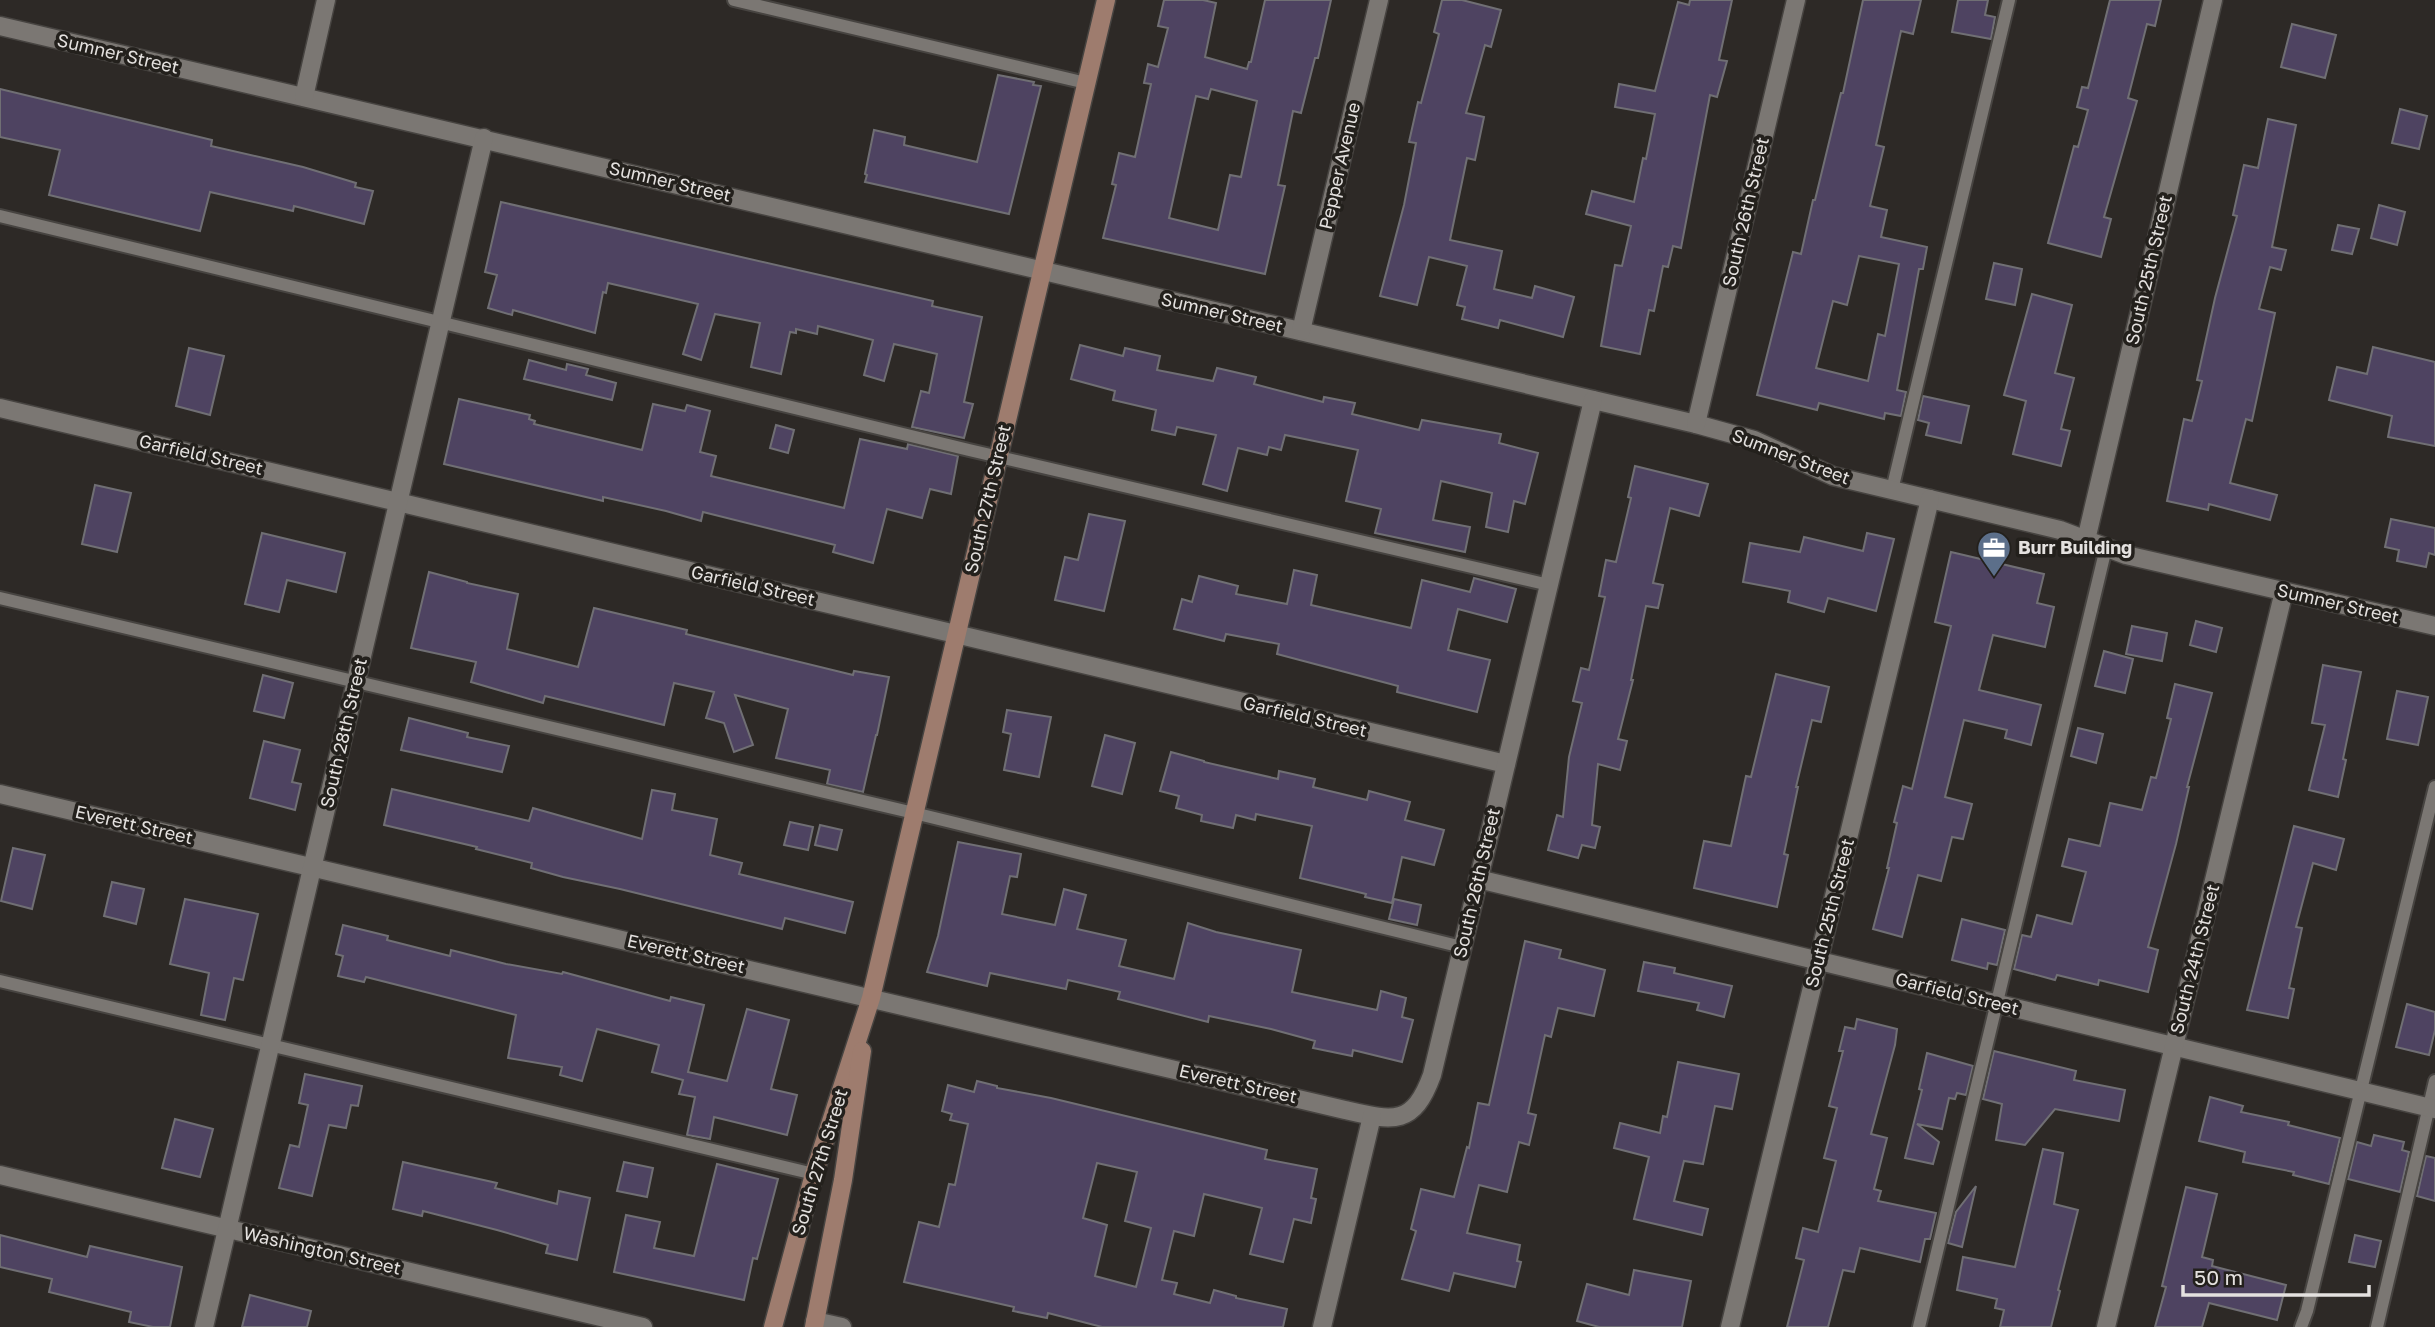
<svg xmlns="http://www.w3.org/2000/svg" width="2435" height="1327" viewBox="0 0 2435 1327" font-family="'Golos Text',sans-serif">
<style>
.building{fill:#4e4361;stroke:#706f74;stroke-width:2;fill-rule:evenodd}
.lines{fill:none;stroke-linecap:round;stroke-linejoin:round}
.lane-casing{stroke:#474441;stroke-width:16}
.street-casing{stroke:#474441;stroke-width:21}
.secondary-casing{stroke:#474441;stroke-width:21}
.lane{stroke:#7b7773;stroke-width:12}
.street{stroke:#7b7773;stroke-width:18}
.secondary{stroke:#9e7c6e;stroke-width:18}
.labels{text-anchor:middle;stroke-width:7;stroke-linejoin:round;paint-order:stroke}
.street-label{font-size:18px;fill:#e4e1df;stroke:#23201c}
.poi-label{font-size:18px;font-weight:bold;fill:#e4e1df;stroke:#23201c;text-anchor:start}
</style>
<rect width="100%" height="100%" fill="#2d2926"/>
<g class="building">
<path d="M 1164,0 L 1203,0 L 1216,3 L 1205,57 L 1247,69 L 1249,62 L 1251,62 L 1265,0 L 1331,0 L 1318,58 L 1315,58 L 1301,113 L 1293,111 L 1278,185 L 1285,186 L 1265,274 L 1103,238 L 1116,185 L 1112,184 L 1119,153 L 1135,157 L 1151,84 L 1144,83 L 1148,64 L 1158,67 L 1168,28 L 1158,26 ZM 1211,89 L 1257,101 L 1241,177 L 1230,175 L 1218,230 L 1169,218 L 1196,96 L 1208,99 Z"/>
<polygon points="1442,0 1462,0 1501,10 1491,47 1485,45 1466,113 1484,117 1475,160 1467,158 1450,240 1502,251 1494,289 1532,298 1535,286 1574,297 1563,337 1500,320 1498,328 1462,319 1465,307 1457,305 1467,266 1429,257 1417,305 1380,296 1404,205 1416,143 1409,142 1418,102 1421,103 1439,34 1434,32"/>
<polygon points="1690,0 1732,0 1719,60 1727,61 1717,97 1710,95 1681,248 1673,246 1668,267 1663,266 1654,311 1649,310 1640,354 1601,346 1615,265 1622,266 1631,226 1586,214 1592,191 1634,202 1643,158 1646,159 1655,114 1615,107 1619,84 1655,91 1678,2 1689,5"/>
<path d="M 1863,0 L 1921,0 L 1913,34 L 1901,31 L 1876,145 L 1884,147 L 1870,206 L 1887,210 L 1881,237 L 1927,247 L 1923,269 L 1919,269 L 1897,390 L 1906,392 L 1901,416 L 1885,413 L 1884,419 L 1819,403 L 1817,410 L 1757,395 L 1793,252 L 1801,254 L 1813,200 L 1815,200 L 1841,93 L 1843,93 ZM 1859,256 L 1899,264 L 1885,336 L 1878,334 L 1868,381 L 1816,368 L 1833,301 L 1847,305 Z"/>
<polygon points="1958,0 1988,0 1985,15 1995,17 1991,39 1952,32"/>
<polygon points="2110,0 2161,0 2155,26 2147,24 2128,98 2137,101 2104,217 2111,219 2101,257 2048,243 2074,146 2078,147 2088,110 2077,107 2082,87 2088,88"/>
<polygon points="2292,24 2336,35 2325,78 2281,67"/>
<polygon points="998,75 1034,82 1033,85 1041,86 1009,214 865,182 867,175 865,174 874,130 905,137 904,145 977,162"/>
<polygon points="0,89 212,140 211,146 303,167 356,183 355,187 373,191 364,224 294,206 293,211 210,192 200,231 49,195 60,150 0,137"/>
<polygon points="2400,109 2427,116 2419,149 2392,143"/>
<polygon points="2268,119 2296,125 2272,247 2286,250 2281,270 2270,267 2259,309 2275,313 2252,421 2246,419 2230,483 2277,495 2270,520 2209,504 2208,510 2167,501 2184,419 2192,421 2202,381 2197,380 2215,298 2237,216 2233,215 2244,165 2258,168"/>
<polygon points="501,202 894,292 933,301 932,306 982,317 964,402 973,404 964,438 912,427 921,391 929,393 937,354 894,344 884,381 864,375 873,340 818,326 817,334 796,329 796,333 790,332 781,374 751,367 760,323 715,314 701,360 683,354 698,304 608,283 606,293 603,292 595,333 513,310 512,315 488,308 497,275 485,272"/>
<polygon points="2379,205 2405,212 2397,245 2371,238"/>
<polygon points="2338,225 2359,229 2352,254 2332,250"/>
<polygon points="1994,263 2022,269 2015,305 1986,299"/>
<polygon points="2032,294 2072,305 2055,373 2074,378 2061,429 2070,431 2061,466 2013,454 2026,401 2004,395"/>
<polygon points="1080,345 1123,356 1125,348 1160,356 1157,370 1213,381 1217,368 1256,377 1254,384 1323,402 1324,397 1355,403 1352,414 1419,430 1422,420 1501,434 1499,443 1538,453 1525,504 1514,501 1508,532 1486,527 1492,493 1441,481 1433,520 1470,527 1465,552 1375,533 1381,509 1346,501 1358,450 1285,435 1281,450 1269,447 1267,455 1238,448 1227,491 1203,484 1216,435 1177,427 1175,435 1152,430 1156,410 1113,400 1115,391 1071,379"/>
<polygon points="2373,347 2435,362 2435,446 2388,437 2392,416 2329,400 2337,367 2367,374"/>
<polygon points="189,348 224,356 210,415 176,406"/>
<polygon points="529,360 566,370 567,364 588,369 586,375 616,383 612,400 524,379"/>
<polygon points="1923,396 1969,406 1961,443 1926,435 1929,423 1918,420"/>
<polygon points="459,399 530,415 529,419 535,421 534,424 642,450 653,404 685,411 687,405 710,411 700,452 716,456 711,476 844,508 860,439 907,449 908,444 958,456 951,494 930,489 922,518 887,509 873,563 833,552 835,545 703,512 701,521 666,511 603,497 603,501 444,464"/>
<polygon points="776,425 794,430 788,453 770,448"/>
<polygon points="1635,466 1708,484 1699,516 1670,508 1653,583 1663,585 1658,608 1646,606 1631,680 1633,680 1618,739 1627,741 1620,770 1598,764 1592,825 1600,827 1595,848 1582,845 1578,858 1548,850 1557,815 1563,817 1569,757 1582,703 1573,701 1581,668 1589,670 1605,597 1599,596 1606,560 1616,562 1631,498 1628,497"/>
<polygon points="95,485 131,493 117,552 82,544"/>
<polygon points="1089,514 1125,521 1104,611 1055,600 1065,557 1078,560"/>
<polygon points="2391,519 2435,528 2435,555 2429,553 2426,567 2397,561 2399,550 2385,547"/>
<polygon points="262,533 345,553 336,592 287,580 279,612 245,604"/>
<polygon points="1867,533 1894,539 1876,611 1828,598 1824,612 1788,602 1790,591 1743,582 1750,543 1800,552 1804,537 1863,551"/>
<polygon points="1951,552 2044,574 2037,603 2054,607 2045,647 1993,635 1979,690 2041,705 2031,745 2005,738 2007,730 1964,720 1945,797 1972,804 1963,839 1952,837 1941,881 1918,875 1902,937 1873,929 1889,868 1887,868 1897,823 1894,822 1903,786 1912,789 1951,626 1935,622"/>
<polygon points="1294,570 1317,575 1311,605 1411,628 1422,580 1470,592 1474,578 1516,589 1507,622 1458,609 1448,650 1490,660 1477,712 1397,692 1398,686 1277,654 1279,644 1226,634 1224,641 1174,629 1182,599 1192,602 1199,576 1238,586 1236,594 1287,604"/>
<polygon points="429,572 467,582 467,583 518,594 507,649 578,667 594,608 687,630 686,634 853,675 854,671 889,677 877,735 876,735 863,792 827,784 830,770 776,758 788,709 735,695 753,745 734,752 724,723 706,718 714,692 674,683 664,725 545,696 543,703 471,682 476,662 411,648"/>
<polygon points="2196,621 2222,628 2216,652 2190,645"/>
<polygon points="2132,626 2167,633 2162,661 2126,654"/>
<polygon points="2104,651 2133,659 2125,693 2095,686"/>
<polygon points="2323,665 2361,672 2343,759 2346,760 2338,797 2309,790 2325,725 2312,723"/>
<polygon points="1776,674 1829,687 1821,722 1812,720 1796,787 1798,787 1784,854 1788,855 1777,907 1694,888 1704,841 1731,846 1746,776 1751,777"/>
<polygon points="263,675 293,683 284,718 254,711"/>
<polygon points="2175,684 2212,693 2187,787 2189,787 2176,844 2148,947 2158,950 2148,992 2099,980 2098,985 2057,975 2055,980 2014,969 2022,935 2031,937 2037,915 2072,924 2086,872 2062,866 2069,839 2100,846 2110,803 2142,810 2151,777 2156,778 2171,719 2167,718"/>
<polygon points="2397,691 2428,697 2418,745 2387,739"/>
<polygon points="1007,710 1051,717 1039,777 1004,770 1011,734 1003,732"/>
<polygon points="409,718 468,733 467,737 509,746 502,772 401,750"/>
<polygon points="2078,728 2103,734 2096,763 2071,756"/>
<polygon points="1105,735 1135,743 1122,794 1092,786"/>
<polygon points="264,741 300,750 292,782 301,784 295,810 250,798"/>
<polygon points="1171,752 1204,761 1204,762 1278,779 1279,771 1315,779 1313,787 1367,800 1369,791 1410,802 1405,820 1444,830 1434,865 1402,857 1392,903 1365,897 1366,894 1300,878 1312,826 1256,814 1255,820 1236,815 1233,828 1201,821 1202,815 1176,808 1179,796 1160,791"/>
<polygon points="392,789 529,821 533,808 642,839 652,790 675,794 672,810 717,819 710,855 742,863 739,874 853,902 845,933 785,918 782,929 620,889 563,877 531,868 532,863 476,849 477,847 384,825"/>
<polygon points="790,822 813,827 808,850 784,845"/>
<polygon points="820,825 842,830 837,850 815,845"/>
<polygon points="2294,826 2344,839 2336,870 2313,863 2296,927 2302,928 2289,988 2294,989 2288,1018 2247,1010"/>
<polygon points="958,842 1021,854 1017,877 1010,876 1002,914 1055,925 1064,889 1086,895 1077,929 1126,940 1119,966 1174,979 1188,923 1216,932 1301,950 1292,992 1377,1010 1381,991 1406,998 1402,1017 1413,1020 1402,1062 1353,1050 1352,1056 1313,1048 1315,1041 1271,1029 1209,1016 1208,1022 1118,999 1120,992 1068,980 1066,989 990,973 987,986 927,972 938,936"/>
<polygon points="13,848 45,855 32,909 1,901"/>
<polygon points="112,882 144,889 136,924 104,916"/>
<polygon points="185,899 258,914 243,980 234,978 225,1020 201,1015 209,973 170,964"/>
<polygon points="1394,899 1421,905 1417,925 1389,919"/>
<polygon points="1962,919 2005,930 1997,965 1988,963 1987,969 1952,960"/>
<polygon points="343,925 388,936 387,940 450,956 451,950 506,964 562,974 563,972 670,1001 671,997 704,1005 688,1072 727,1081 747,1009 789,1020 771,1089 797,1095 787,1135 714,1117 710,1139 687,1135 695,1097 679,1094 683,1080 652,1072 659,1045 597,1029 582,1081 560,1075 562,1067 508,1058 516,1015 366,977 364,982 338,976 343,956 336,954"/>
<polygon points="1525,941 1561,950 1559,958 1605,970 1594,1016 1558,1008 1551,1037 1545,1035 1528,1113 1536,1115 1529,1145 1519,1142 1507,1192 1479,1185 1467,1233 1520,1245 1517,1261 1521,1262 1515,1287 1454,1273 1449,1291 1402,1279 1416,1231 1411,1229 1421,1189 1454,1197 1467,1147 1469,1148 1478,1103 1489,1105"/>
<polygon points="1644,962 1675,968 1674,973 1732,986 1724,1017 1697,1010 1699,1003 1638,991"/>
<polygon points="2407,1004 2435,1012 2435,1030 2429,1055 2396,1047"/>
<polygon points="1857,1019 1897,1029 1895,1045 1871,1134 1887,1138 1874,1189 1881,1191 1878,1201 1936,1213 1930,1239 1925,1239 1920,1262 1860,1248 1854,1272 1843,1270 1828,1327 1787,1327 1804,1260 1796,1258 1803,1228 1818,1232 1836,1161 1824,1158 1837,1108 1829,1106 1843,1051 1839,1051 1845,1027 1855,1029"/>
<polygon points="1994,1051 2076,1071 2074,1080 2125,1090 2119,1121 2055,1109 2025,1145 1996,1140 2002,1104 1983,1099"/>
<polygon points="1927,1053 1973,1066 1966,1095 1957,1093 1955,1099 1949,1098 1942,1129 1917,1124 1939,1142 1933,1164 1905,1158 1922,1090 1919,1089"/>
<polygon points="1678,1062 1739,1074 1732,1109 1715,1106 1703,1164 1684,1161 1674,1201 1708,1209 1702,1235 1634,1219 1649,1157 1614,1148 1620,1123 1660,1133 1663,1116 1667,1117"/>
<polygon points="305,1074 362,1086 358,1106 351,1105 346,1128 329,1125 312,1196 279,1188 290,1145 299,1147 308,1105 299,1103"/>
<path d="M 977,1081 L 997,1086 L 997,1088 L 1051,1098 L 1267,1150 L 1265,1159 L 1317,1169 L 1311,1198 L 1316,1199 L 1311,1223 L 1294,1219 L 1283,1262 L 1250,1254 L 1262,1208 L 1204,1194 L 1194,1236 L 1174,1231 L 1162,1280 L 1177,1283 L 1174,1294 L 1210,1303 L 1214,1290 L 1236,1296 L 1236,1298 L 1287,1309 L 1283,1327 L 1102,1327 L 1048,1313 L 1047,1318 L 1013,1311 L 1014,1307 L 904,1282 L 919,1222 L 939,1227 L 949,1184 L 955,1185 L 968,1124 L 950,1120 L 952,1114 L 942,1111 L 948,1085 L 974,1092 ZM 1097,1163 L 1137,1172 L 1125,1221 L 1151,1228 L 1136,1287 L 1095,1276 L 1107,1225 L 1083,1218 Z"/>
<polygon points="2210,1097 2243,1106 2241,1112 2289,1122 2288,1125 2340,1138 2329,1184 2293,1175 2294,1172 2243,1162 2245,1152 2199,1141"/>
<polygon points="175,1119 213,1129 200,1177 162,1168"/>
<polygon points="2374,1135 2404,1142 2402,1150 2409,1152 2400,1192 2348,1179 2357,1142 2371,1146"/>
<polygon points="2043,1149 2063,1153 2054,1204 2078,1210 2058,1290 2060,1291 2051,1327 2000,1327 2004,1310 1995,1308 1997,1299 1957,1290 1963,1257 2015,1267"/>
<polygon points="2426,1156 2435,1158 2435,1201 2417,1196"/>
<polygon points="403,1162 497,1183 495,1188 557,1204 559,1191 590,1198 577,1260 546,1253 548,1245 497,1230 423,1211 422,1216 393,1209"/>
<polygon points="624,1162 653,1168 647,1197 617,1191"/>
<polygon points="717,1164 778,1179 757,1259 753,1258 744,1300 614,1272 626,1215 660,1222 654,1248 694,1256"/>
<polygon points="1976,1186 1962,1247 1948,1243 1956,1212"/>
<polygon points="2186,1187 2217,1194 2202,1257 2213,1260 2212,1266 2286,1285 2277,1320 2209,1303 2202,1327 2155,1327 2166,1287 2162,1286"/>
<polygon points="0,1235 87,1257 90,1246 182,1267 170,1327 153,1327 129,1322 131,1312 49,1292 52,1279 0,1267"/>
<polygon points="2355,1235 2381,1241 2375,1267 2349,1262"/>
<polygon points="1634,1270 1691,1281 1682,1327 1599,1327 1577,1321 1587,1284 1629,1295"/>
<polygon points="250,1295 311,1311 307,1327 242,1327"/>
</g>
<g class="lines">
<g class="lane-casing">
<g id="lane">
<polyline points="734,0 1086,83"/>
<polyline points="0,216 969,450 1549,585"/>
<polyline points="1892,490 2009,0"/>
<polyline points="0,598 914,813 1462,947"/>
<polyline points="0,981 814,1174"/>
<polyline points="1919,1327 2106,548"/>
<polyline points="2301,1327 2307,1311 2435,787"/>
<polyline points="2377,1327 2435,1081"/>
</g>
</g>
<g class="street-casing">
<g id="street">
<polyline points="0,26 1696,424 1754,440 1833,476 2060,530 2126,555 2435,626"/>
<polyline points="304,97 326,0"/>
<polyline points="1301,331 1379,0"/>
<polyline points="0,408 1506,764"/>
<polyline points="1696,424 1796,0"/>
<polyline points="2086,540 2213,0"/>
<path d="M 0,794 L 1345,1110 C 1393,1121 1413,1127 1432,1075 L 1593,400"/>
<polyline points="1478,879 2435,1109"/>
<polyline points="0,1175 643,1327"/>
<polyline points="815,1321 842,1327"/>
<polyline points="204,1327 484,138"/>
<polyline points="1322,1327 1372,1116"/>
<polyline points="1730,1327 1930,499"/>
<polyline points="2106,1327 2284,591"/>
</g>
</g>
<g class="secondary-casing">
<g id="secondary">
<polyline points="773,1327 814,1174 871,998 1106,0"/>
<polyline points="814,1327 843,1180 862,1051"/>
</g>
</g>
<use href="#lane" class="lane"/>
<use href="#street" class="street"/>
<use href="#secondary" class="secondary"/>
</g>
<defs>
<g id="office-pin" transform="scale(1.75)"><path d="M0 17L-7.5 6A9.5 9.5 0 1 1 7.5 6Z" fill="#5c6f8a" stroke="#23201c"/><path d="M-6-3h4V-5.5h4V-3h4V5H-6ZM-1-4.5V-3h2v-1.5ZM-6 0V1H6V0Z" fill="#fff"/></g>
</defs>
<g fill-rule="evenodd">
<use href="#office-pin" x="1994" y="548"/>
</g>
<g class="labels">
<g class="street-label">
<text transform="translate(118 54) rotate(13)" y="6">Sumner Street</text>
<text transform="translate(1340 166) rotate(-77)" y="6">Pepper Avenue</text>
<text transform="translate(670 182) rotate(13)" y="6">Sumner Street</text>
<text transform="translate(1746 212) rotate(-77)" y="6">South 26th Street</text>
<text transform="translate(2149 270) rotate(-77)" y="6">South 25th Street</text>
<text transform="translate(1222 313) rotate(13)" y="6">Sumner Street</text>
<text transform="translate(201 455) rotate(13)" y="6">Garfield Street</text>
<text transform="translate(1791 457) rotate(21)" y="6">Sumner Street</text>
<text transform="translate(988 499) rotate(-77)" y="6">South 27th Street</text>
<text transform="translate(753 586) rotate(13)" y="6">Garfield Street</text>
<text transform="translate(2338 604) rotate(13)" y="6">Sumner Street</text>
<text transform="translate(1305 717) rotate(13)" y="6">Garfield Street</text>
<text transform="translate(344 733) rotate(-77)" y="6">South 28th Street</text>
<text transform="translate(134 825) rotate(13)" y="6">Everett Street</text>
<text transform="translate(1477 883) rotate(-77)" y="6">South 26th Street</text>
<text transform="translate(1830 913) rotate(-76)" y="6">South 25th Street</text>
<text transform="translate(686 954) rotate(13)" y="6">Everett Street</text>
<text transform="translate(2195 959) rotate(-76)" y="6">South 24th Street</text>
<text transform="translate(1957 994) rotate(14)" y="6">Garfield Street</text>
<text transform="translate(1238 1084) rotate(13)" y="6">Everett Street</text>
<text transform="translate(820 1162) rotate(-73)" y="6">South 27th Street</text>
<text transform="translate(322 1251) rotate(13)" y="6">Washington Street</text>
</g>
<g class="poi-label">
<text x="2018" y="554">Burr Building</text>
</g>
</g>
<path d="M2183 1285v10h186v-10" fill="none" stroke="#e4e1df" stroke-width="3.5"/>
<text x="2194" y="1285" font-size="21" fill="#e4e1df" stroke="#23201c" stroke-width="5" paint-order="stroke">50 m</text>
</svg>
